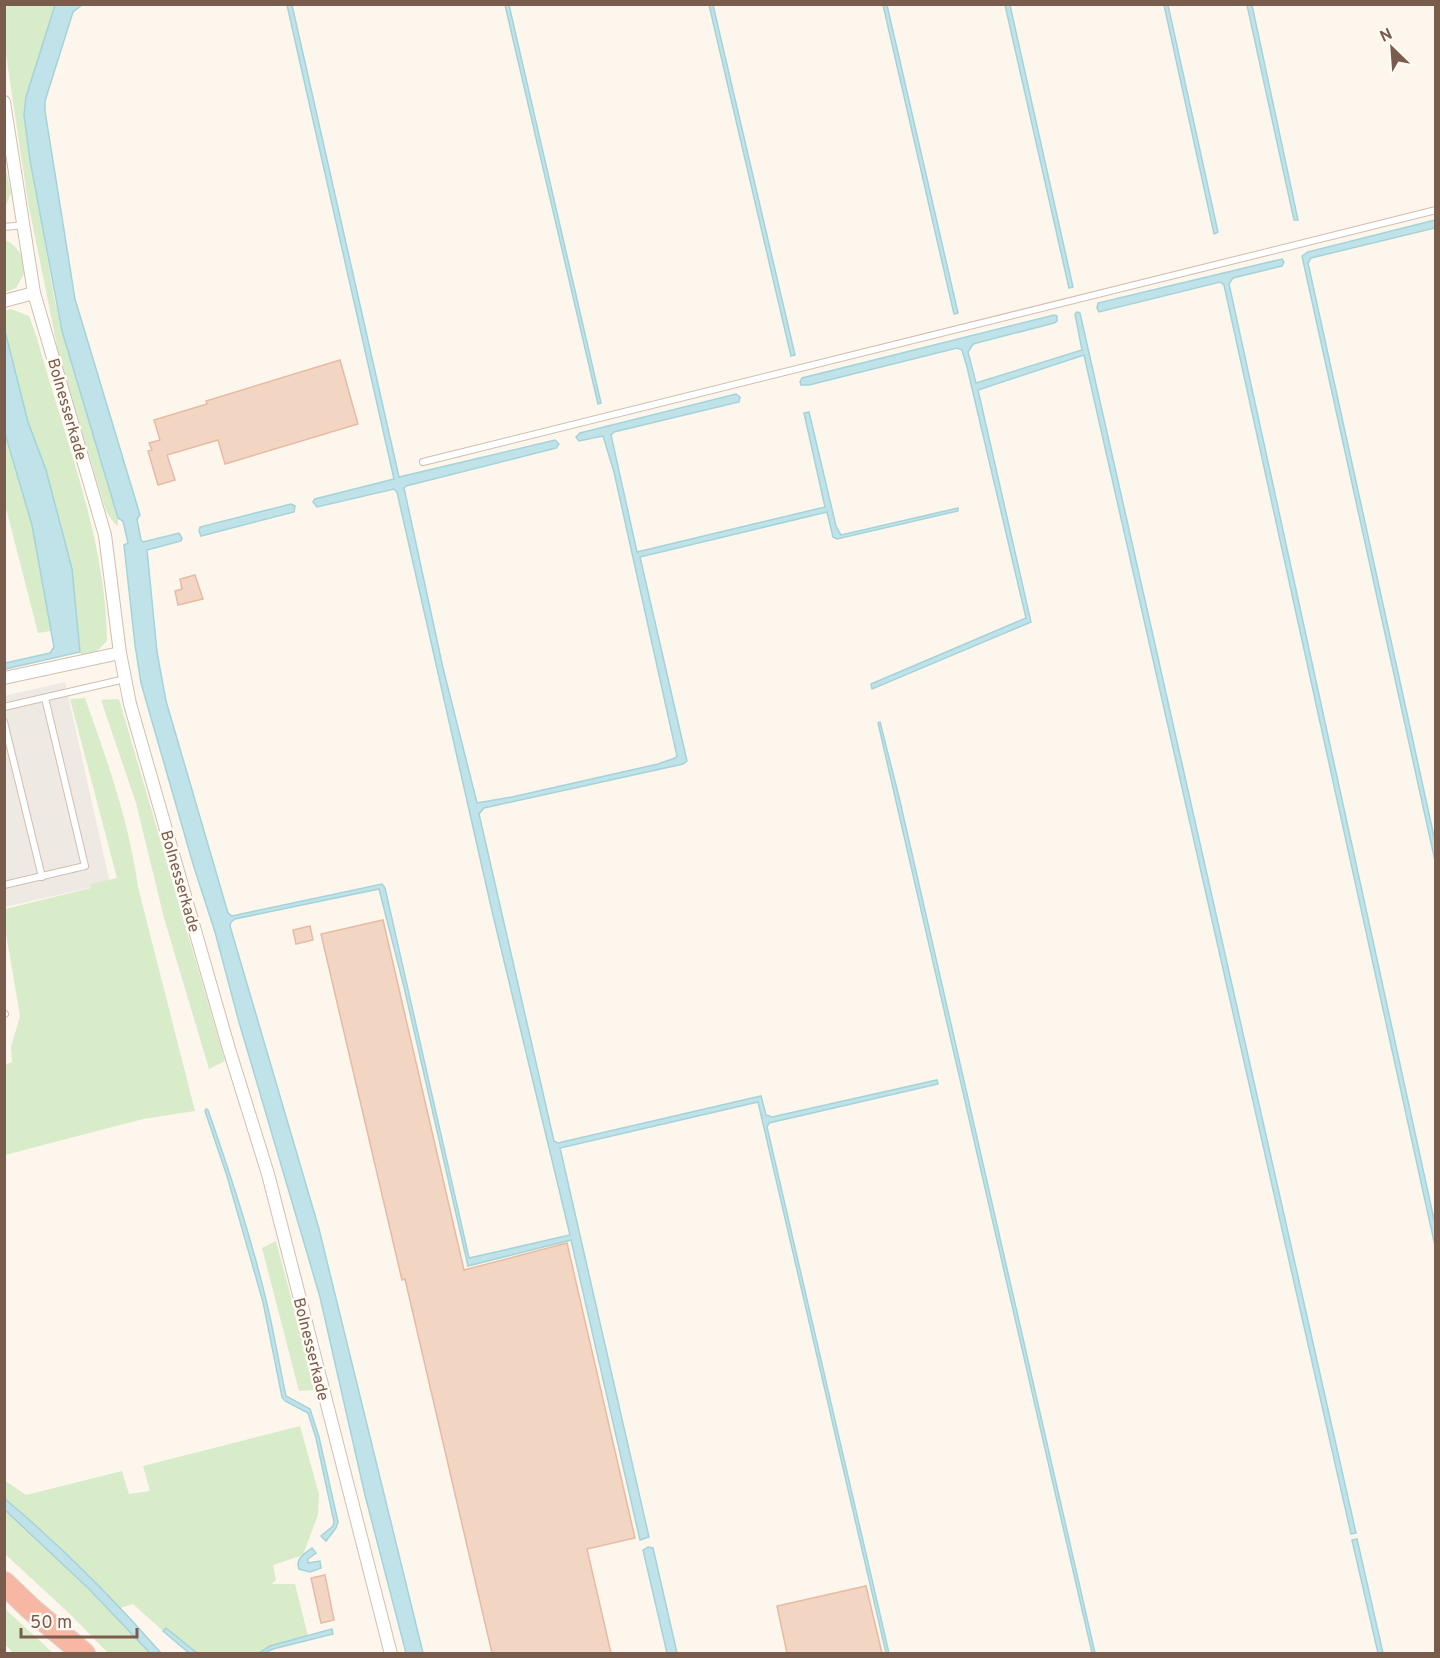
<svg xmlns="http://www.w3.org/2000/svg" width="1440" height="1658" viewBox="0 0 1440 1658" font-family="Overpass,sans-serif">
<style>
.industrial{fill:#efe9e4}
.green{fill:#d8ecc9}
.water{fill:#bfe3e8;stroke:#a5d3da;stroke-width:1.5}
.building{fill:#f3d5c3;stroke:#e6bba3;stroke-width:1.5}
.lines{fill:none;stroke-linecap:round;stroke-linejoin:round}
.lane-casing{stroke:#d1beb0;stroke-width:8}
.street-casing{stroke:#d1beb0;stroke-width:14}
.highway-casing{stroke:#dad1cd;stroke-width:24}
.lane{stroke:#fff;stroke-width:6}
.street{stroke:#fff;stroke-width:12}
.highway{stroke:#f7b7a3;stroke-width:22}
.labels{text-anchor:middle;stroke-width:5;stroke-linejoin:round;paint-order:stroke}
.street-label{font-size:16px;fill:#7a5c4d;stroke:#fffaf3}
</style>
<rect width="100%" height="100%" fill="#fdf6ec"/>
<polygon class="industrial" points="65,682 110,883 5,907 4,696"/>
<g class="green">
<polygon points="8,5 55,5 26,97 25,126 54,297 62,331 118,518 118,526 114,523 106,511 59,356 28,202 5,48 4,10"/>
<polygon points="4,161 11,193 5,208 4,208"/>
<path d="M 5,240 C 18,246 23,256 26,270 L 16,288 L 5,292 Z"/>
<path d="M 11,309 L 29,316 L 37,338 C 64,438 106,537 107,641 L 97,651 L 81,657 L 72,569 L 46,470 L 28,422 L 5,331 L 4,311 Z"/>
<polygon points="4,434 32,525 51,631 38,633 5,504"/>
<path d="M 85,698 C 107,760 129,821 138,887 L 195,1111 L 143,1119 L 5,1155 L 6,1111 L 4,1103 L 5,1065 L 12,1062 L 11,1047 L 20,1016 L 5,928 L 5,909 L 91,888 L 91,884 L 117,878 L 70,699 Z"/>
<polygon points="119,699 225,1061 209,1069 164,918 136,803 101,700"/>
<polygon points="276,1241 316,1390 299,1391 262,1248"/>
<polygon points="300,1426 319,1494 318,1515 303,1555 273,1565 276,1580 272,1584 295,1584 308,1636 268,1647 259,1653 197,1653 166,1628 163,1631 133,1604 120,1608 48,1536 5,1499 4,1480 26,1495 122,1471 129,1494 150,1491 143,1466"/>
<polygon points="5,1510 89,1589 150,1653 108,1653 71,1615 5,1554"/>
<polygon points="4,1608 53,1653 13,1653 5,1644"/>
</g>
<g class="water">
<polygon points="55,5 82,5 73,12 45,101 45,111 75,299 140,515 137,519 141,540 143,542 179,533 182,538 181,541 147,550 157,652 166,701 228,913 232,916 382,884 385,888 469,1258 570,1235 492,911 397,492 394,489 317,507 313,502 315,499 394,479 287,5 292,5 399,477 555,440 559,444 556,448 406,486 404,488 443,668 477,803 512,797 658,764 675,758 677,756 614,472 603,436 579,441 576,437 580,433 736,394 740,397 739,402 614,432 611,435 637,552 825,507 804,413 809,412 836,526 841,535 958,508 958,511 837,539 833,537 827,512 640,557 687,761 683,764 484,808 479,814 554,1141 558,1143 761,1096 766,1115 772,1117 937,1080 938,1084 769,1123 767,1127 889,1653 886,1653 758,1102 560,1148 649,1537 640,1540 571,1240 468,1266 404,987 379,889 235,919 231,922 230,926 319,1229 423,1653 406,1653 365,1495 320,1297 239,1022 215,932 193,864 141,683 135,645 124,545 128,543 123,521 118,518 62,331 30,160 24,115 26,97"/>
<polygon points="505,5 509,5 601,403 598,404"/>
<polygon points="709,5 713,5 795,355 791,356"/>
<polygon points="883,5 887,5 958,313 954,314"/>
<polygon points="1005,5 1010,5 1073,287 1069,288"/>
<polygon points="1164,5 1168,5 1218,232 1214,234"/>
<polygon points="1247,5 1252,5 1298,220 1294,220"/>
<polygon points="1435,220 1435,228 1311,258 1308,263 1435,841 1435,861 1302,256 1308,252"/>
<polygon points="1282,259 1284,262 1282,266 1233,278 1229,284 1435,1224 1435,1246 1224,285 1220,282 1099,312 1097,308 1098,303"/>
<polygon points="1077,312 1080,313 1356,1533 1351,1534 1084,355 978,390 1031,622 872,689 871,684 1026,618 967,367 962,350 957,348 809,385 801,385 800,382 802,378 1054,315 1057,316 1057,321 1054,323 973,344 968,352 976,383 1082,350 1075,314"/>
<polygon points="5,331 28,422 46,470 72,569 80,652 5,669 5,663 50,653 54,647 32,525 5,434"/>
<polygon points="291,504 295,506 294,512 201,536 199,531 200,527"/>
<polygon points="880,722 899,797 1095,1653 1092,1653 878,723"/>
<path d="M 206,1109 L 208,1110 C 230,1173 251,1236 266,1300 C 274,1332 279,1364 286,1396 L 310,1409 L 319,1437 L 338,1522 L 336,1528 L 326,1541 L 321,1536 L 333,1526 L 334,1522 L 316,1438 L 308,1413 L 285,1401 L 282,1397 L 263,1302 L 227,1176 L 205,1111 Z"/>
<path d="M 5,1499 C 61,1546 113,1598 161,1653 L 150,1653 L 89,1589 L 5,1510 Z"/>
<polygon points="1357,1539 1383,1653 1378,1653 1352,1540"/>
<polygon points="648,1547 653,1548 677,1653 667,1653 643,1550"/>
<path d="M 312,1548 L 316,1553 L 308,1559 L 308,1563 L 320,1561 L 321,1568 L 310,1572 L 299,1569 C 295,1559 304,1554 312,1548 Z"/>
<polygon points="166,1628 197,1653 189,1653 163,1631"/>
<polygon points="332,1629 333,1634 273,1649 264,1653 259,1653 270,1646"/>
</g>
<g class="building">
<polygon points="340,360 358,424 225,464 218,440 167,455 175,480 158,485 148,451 152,450 149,443 160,440 154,420 207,404 206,401"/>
<polygon points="195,575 203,599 178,605 175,591 182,589 180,579"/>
<polygon points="383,920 464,1270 567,1243 635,1538 587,1549 611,1653 492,1653 405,1279 402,1280 321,934"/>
<polygon points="310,926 313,940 296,944 293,930"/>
<polygon points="325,1575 334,1620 321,1623 311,1578"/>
<polygon points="866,1586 882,1653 787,1653 777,1606"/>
</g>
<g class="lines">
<g class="lane-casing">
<g id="lane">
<polyline points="4,227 24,225"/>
<polyline points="423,462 1436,210"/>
<polyline points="4,707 125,679"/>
<polyline points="4,722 42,877"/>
<polyline points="4,885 85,866 45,698"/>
<polyline points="4,1013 5,1014"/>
</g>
</g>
<g class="street-casing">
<g id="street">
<polyline points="4,102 34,293 105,535 120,653 130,704 229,1049 268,1174 391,1654"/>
<polyline points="4,301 34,293"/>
<polyline points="4,678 120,653"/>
</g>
</g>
<g class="highway-casing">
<polyline id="highway" points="4,1583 30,1608 84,1654"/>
</g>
<use href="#lane" class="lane"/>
<use href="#street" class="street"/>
<use href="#highway" class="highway"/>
</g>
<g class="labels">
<g class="street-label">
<text transform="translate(68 409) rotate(74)" y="6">Bolnesserkade</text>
<text transform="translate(181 881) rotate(74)" y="6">Bolnesserkade</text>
<text transform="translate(312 1349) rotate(76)" y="6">Bolnesserkade</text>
</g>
</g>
<rect width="1440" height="1658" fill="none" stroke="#7a5c4d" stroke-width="12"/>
<g transform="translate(1392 48) rotate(335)" stroke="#fffaf3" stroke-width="4.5" paint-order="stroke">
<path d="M0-4.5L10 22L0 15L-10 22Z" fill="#7a5c4d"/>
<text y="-9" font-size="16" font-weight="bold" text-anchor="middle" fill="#7a5c4d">N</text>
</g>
<path d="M21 1628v9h116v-9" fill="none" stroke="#7a5c4d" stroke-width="3"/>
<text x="30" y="1628" font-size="18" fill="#7a5c4d" stroke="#fffaf3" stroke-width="4.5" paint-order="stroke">50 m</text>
</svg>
